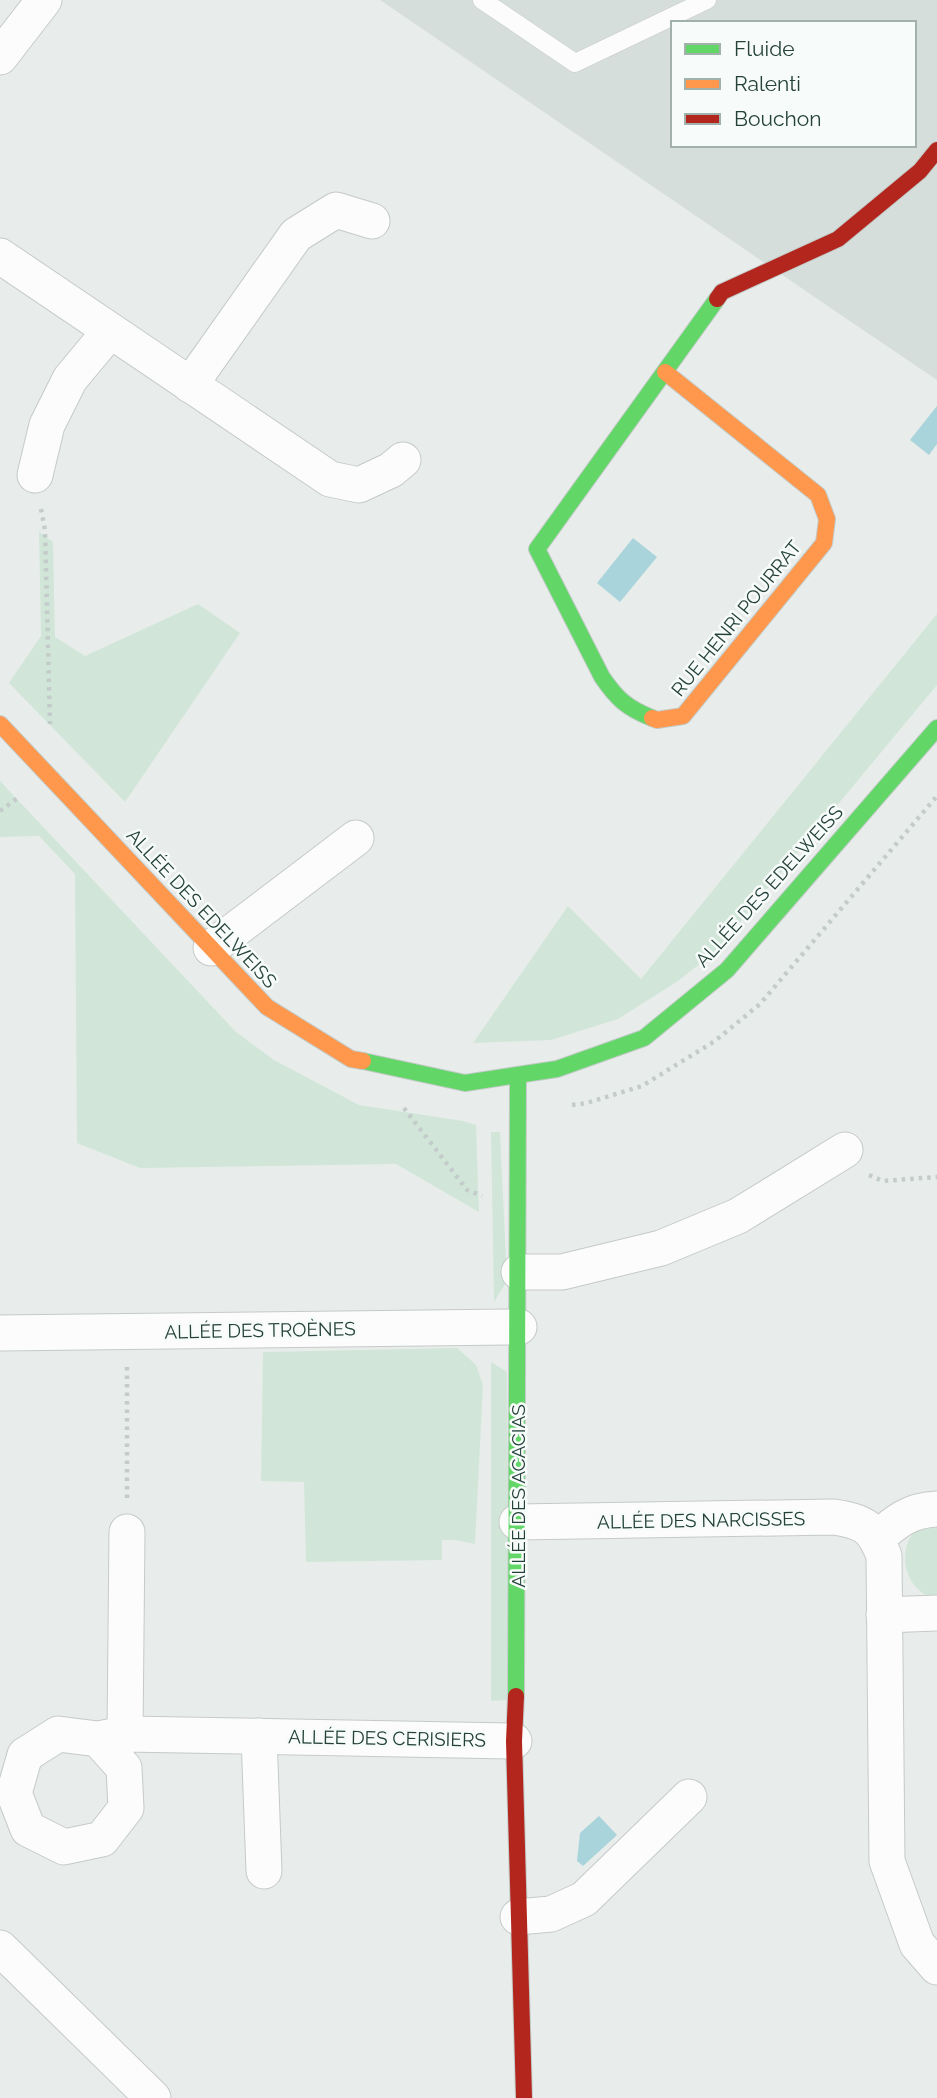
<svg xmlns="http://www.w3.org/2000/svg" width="937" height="2098" viewBox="0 0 937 2098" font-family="Raleway,sans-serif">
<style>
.built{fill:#d6dedb;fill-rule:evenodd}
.green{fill:#d1e6d8}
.water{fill:#a9d4db}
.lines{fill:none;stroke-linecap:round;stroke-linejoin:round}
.lane-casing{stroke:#c5cac8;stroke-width:19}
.street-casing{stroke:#c5cac8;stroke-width:37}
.fast-casing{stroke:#c3cbc8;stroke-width:18}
.slow-casing{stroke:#c3cbc8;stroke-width:18}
.jam-casing{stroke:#c3cbc8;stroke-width:18}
.path{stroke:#c3ccca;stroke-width:4.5;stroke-dasharray:3.5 5;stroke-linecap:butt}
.lane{stroke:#fcfcfc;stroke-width:18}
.street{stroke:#fcfcfc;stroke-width:35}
.fast{stroke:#63d668;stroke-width:16}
.slow{stroke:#ff974d;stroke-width:16}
.jam{stroke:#b3261e;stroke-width:16}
.labels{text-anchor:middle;stroke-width:5;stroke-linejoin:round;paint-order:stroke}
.street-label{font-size:19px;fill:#24423a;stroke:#f7fbf9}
</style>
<rect width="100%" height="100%" fill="#e8edeb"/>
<path class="built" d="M 380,0 L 937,0 L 937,380 L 835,311 ZM 673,23 L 914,23 L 914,145 L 673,145 Z"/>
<g class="green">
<polygon points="39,532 53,542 55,637 85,656 198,604 240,633 125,802 9,683 41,636"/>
<polygon points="937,614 937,685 716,951 678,981 618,1019 551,1040 473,1043 568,906 641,979"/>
<polygon points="0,781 236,1032 274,1060 359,1105 463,1121 476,1125 479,1212 396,1164 140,1168 77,1143 75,874 39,836 0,837"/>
<polygon points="491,1132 500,1132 507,1281 494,1302"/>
<polygon points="457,1348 476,1365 483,1385 475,1544 456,1540 442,1540 442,1560 306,1562 304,1482 261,1481 263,1352"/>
<polygon points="491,1362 507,1372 508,1700 491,1701"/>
<path d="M 937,1519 L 937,1599 C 906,1593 894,1551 917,1529 C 922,1525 931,1522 937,1519 Z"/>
</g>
<g class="water">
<polygon points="937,406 937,444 929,455 910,440"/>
<polygon points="633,538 657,557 620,602 597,583"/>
<polygon points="599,1816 617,1835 583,1866 577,1861 580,1833"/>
</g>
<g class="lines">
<g class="lane-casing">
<polyline id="lane" points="482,0 575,63 707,0"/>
</g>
<g class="street-casing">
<g id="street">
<polyline points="0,57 44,0"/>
<polyline points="0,256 330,479 359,485 391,470 403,460"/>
<polyline points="190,385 296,235 336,210 372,221"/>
<polyline points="35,475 47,425 70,379 110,331"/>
<polyline points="211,948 356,838"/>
<polyline points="519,1272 562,1272 661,1248 738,1216 845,1150"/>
<polyline points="0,1333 519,1327"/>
<path d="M 517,1522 L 834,1517 C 865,1522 873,1527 884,1556 L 887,1861 L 917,1944 L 937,1967"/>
<path d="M 877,1538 C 897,1521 910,1510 937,1509"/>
<polyline points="884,1615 937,1613"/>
<polyline points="125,1734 127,1532"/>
<polyline points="259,1736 264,1871"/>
<polyline points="98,1739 124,1768 126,1808 102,1839 64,1847 28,1829 14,1793 25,1755 58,1734 98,1739 125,1734 514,1741"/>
<polyline points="518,1917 551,1914 584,1899 689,1797"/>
<polyline points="0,1948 153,2098"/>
</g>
</g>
<g class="fast-casing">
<g id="fast">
<path d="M 652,718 C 627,708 617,699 602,677 L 537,549 L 717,299"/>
<polyline points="363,1061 465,1083 557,1069 644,1038 727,970 937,728"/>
<polyline points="516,1696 518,1075"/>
</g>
</g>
<g class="slow-casing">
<g id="slow">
<polyline points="652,718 657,720 683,716 824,543 827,519 818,495 665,372"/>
<polyline points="0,724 267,1007 351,1059 363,1061"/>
</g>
</g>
<g class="jam-casing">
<g id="jam">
<polyline points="717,299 722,292 838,239 920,171 937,150"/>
<polyline points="516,1696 514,1741 524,2098"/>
</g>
</g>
<g class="path">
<polyline points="41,509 45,530 50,724"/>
<polyline points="0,811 19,797"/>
<polyline points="572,1105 587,1103 642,1086 715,1041 760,1004 937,796"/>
<polyline points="404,1108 467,1190 482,1196"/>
<polyline points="869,1175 883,1181 937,1177"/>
<polyline points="127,1367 127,1498"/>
</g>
<use href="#lane" class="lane"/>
<use href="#street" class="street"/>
<use href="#fast" class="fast"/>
<use href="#slow" class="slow"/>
<use href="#jam" class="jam"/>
</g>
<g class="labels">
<g class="street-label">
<text transform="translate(736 618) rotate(-51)" y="7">RUE HENRI POURRAT</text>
<text transform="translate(769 886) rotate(-48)" y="7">ALLÉE DES EDELWEISS</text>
<text transform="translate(202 908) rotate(47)" y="7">ALLÉE DES EDELWEISS</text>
<text transform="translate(260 1330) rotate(-1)" y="7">ALLÉE DES TROÈNES</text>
<text transform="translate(518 1496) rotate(-90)" y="7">ALLÉE DES ACACIAS</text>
<text transform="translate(701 1520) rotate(-1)" y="7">ALLÉE DES NARCISSES</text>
<text transform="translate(387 1738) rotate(1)" y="7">ALLÉE DES CERISIERS</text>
</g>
</g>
<rect x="671" y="21" width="245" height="126" fill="#f7fbf9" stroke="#a3b1ad" stroke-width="2"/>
<rect x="685" y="44" width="35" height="10" fill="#63d668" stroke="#a3b1ad" stroke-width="2"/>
<text x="734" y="56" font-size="21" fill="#24423a">Fluide</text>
<rect x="685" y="79" width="35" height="10" fill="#ff974d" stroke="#a3b1ad" stroke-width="2"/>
<text x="734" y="91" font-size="21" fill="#24423a">Ralenti</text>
<rect x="685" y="114" width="35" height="10" fill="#b3261e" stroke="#a3b1ad" stroke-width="2"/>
<text x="734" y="126" font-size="21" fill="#24423a">Bouchon</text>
</svg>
